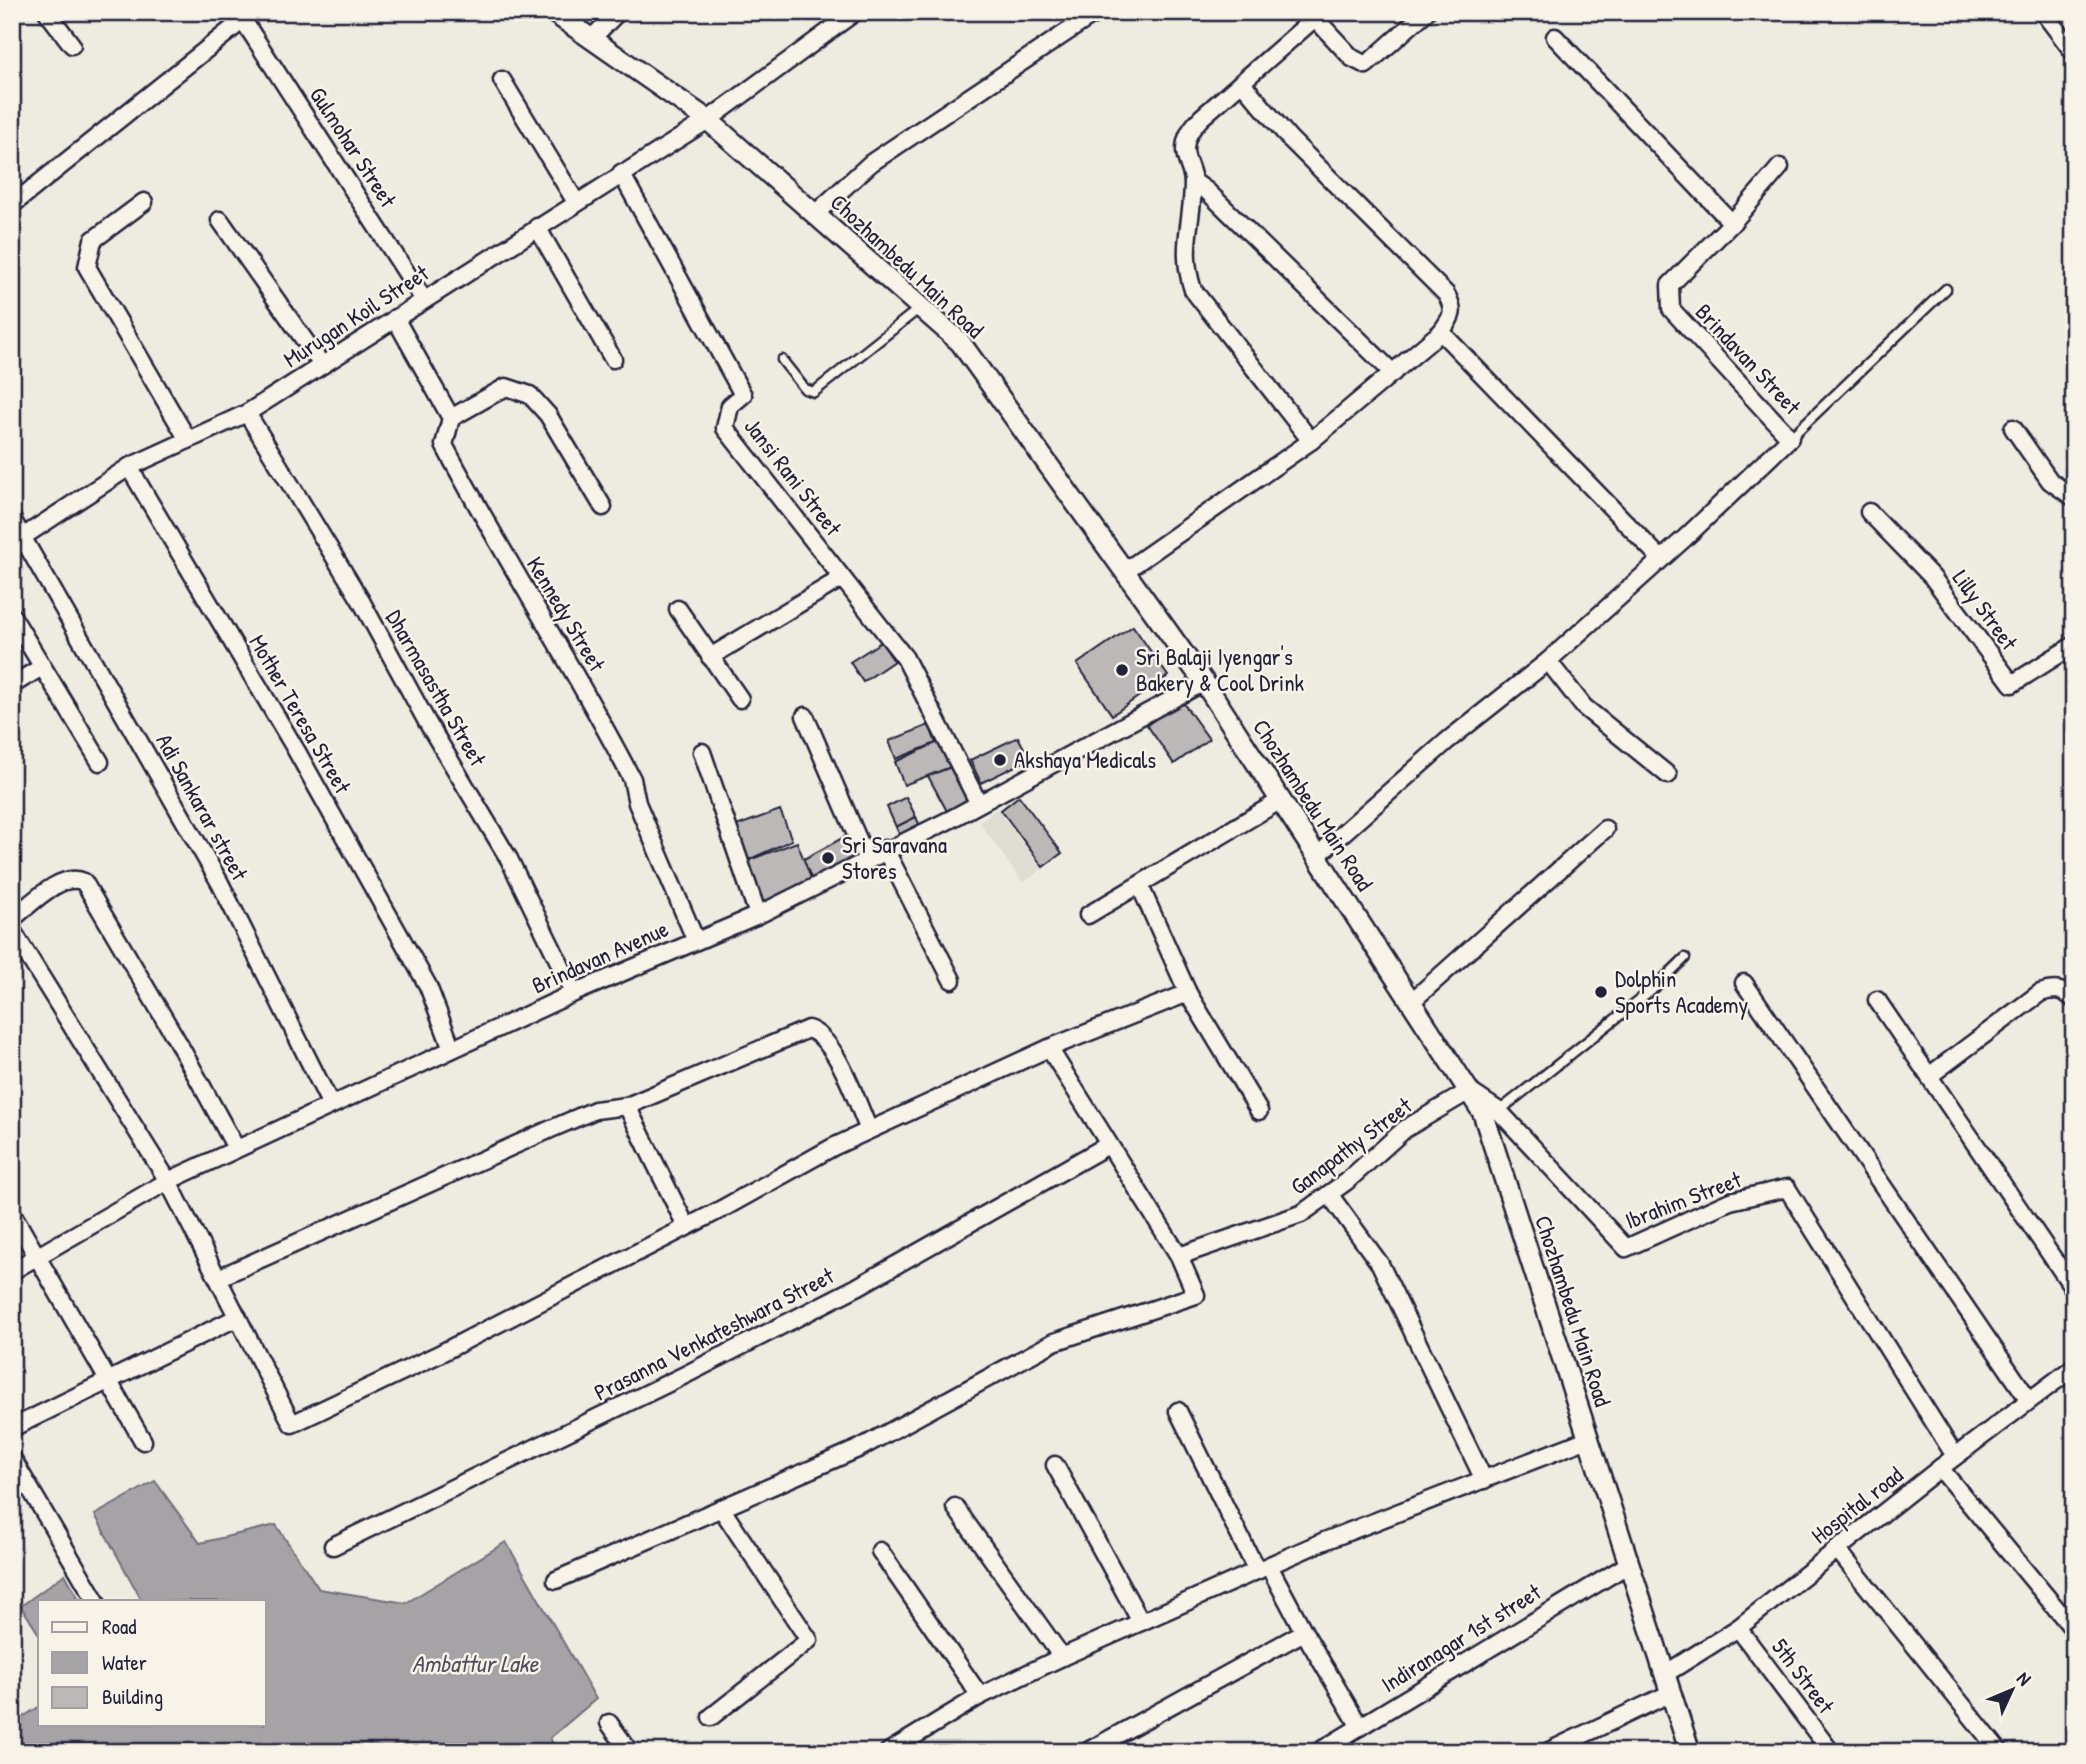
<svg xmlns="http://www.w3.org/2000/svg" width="2086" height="1764" viewBox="0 0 2086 1764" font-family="'Patrick Hand',sans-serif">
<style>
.built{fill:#dfdcd4}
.water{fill:#a6a3a6;stroke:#716f7b;stroke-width:2}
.building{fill:#bbb8b7;stroke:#22223b;stroke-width:2}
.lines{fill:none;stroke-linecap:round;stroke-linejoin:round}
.service-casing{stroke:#22223b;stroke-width:13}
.minor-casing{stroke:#22223b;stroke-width:21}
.tertiary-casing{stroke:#22223b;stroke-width:24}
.service{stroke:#f7f3e8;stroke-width:8}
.minor{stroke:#f7f3e8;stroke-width:16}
.tertiary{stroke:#f7f3e8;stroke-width:19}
.poi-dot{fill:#22223b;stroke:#f7f3e8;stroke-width:2.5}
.labels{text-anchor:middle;stroke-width:5;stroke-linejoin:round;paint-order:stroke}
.street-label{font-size:23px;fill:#22223b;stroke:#f7f3e8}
.poi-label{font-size:23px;fill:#22223b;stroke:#f7f3e8;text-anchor:start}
.water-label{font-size:24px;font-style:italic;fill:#504f60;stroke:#f7f3e8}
</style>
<rect width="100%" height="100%" fill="#eeebe1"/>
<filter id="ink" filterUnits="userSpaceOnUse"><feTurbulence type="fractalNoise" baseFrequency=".0143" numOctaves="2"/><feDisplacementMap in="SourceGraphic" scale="14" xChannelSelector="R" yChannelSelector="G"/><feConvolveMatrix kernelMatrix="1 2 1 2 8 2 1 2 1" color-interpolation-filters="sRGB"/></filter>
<g filter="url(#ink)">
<polygon class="built" points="997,809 1042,869 1023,883 979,822"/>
<g class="water">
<polygon points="155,1481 200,1543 276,1525 319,1589 406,1603 506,1542 596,1699 550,1738 557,1752 12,1752 12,1724 40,1706 40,1724 264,1724 264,1601 142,1601 95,1515"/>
<polygon points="65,1574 80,1601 40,1601 40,1636 21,1606"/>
</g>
<g class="building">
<polygon points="1133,626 1168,676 1112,715 1077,664"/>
<polygon points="881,642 894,661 863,682 850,662"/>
<polygon points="1181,700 1209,739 1174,764 1147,725"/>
<polygon points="929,725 936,743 896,759 889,741"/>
<polygon points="1018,737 1030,759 981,783 970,760"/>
<polygon points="936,743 942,743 951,767 904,785 895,762"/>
<polygon points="951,767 968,799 947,811 928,776"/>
<polygon points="1019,796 1062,853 1043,867 1001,810"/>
<polygon points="906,797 916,817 896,827 887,807"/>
<polygon points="780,810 792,840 744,862 731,828"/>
<polygon points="916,817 920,826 900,836 896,827"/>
<polygon points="844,837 855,855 812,881 802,860"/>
<polygon points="797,842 812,881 763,902 744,862"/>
</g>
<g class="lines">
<g class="service-casing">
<g id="service">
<polyline points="782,360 805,389 814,392 921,307"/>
<polyline points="1790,438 1946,289"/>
<polyline points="1499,1111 1652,990 1685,958"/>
</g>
</g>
<g class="minor-casing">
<g id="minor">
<polyline points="47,12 72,45"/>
<polyline points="2043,12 2074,53"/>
<polyline points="1314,17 1352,58 1366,65 1426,12"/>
<polyline points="243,20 424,300"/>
<polyline points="591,39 618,12"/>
<polyline points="502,80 576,202"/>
<polyline points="621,173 743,395 730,406 725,428 905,658 978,802"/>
<polyline points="1193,181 1207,191 1393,373"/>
<polyline points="144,202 93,240 87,267 188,440"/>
<polyline points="12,205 253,12"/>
<polyline points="815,214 871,163 1097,12"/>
<polyline points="220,220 322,365"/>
<polyline points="1732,223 1780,167"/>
<polyline points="537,227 613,359"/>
<path d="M 395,318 L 451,418 L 444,445 C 504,558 573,665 632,779 L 637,803 L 696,941"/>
<polyline points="1441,332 1660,558"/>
<polyline points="247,413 360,599 427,722 509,859 574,993"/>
<polyline points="451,418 506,387 530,395 548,415 603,507"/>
<polyline points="2013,428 2050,481 2074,498"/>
<path d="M 1311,441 L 1193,290 C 1179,248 1193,223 1193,182 C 1193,171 1185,161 1185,150 C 1185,136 1193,126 1202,117 L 1308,24 L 1315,12"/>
<polyline points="129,467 296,750 428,986 452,1049"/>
<polyline points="1869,512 1932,577 2012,684 2074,645"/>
<polyline points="12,519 220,883 331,1105"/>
<polyline points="12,544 129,467 247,413 708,120 855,12"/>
<path d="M 1125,571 L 1311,441 L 1441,332 C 1452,317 1456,311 1446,294 L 1290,139 L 1243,84"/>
<polyline points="678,609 740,699"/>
<polyline points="12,616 100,762"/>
<polyline points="710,657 842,578"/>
<polyline points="1548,661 1685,538 1790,438 1671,309 1670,285 1732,223 1555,37"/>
<polyline points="12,685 42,667"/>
<polyline points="805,716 867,860"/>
<polyline points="702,752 758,915"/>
<polyline points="885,849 952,980"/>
<polyline points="1317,856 1447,741 1548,661 1584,707 1668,775"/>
<polyline points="1140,886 1188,993 1259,1111"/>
<polyline points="1088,915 1281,800"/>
<path d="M 12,919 C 30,905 61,871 84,882 L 175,1037 L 236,1148"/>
<polyline points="12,930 168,1181 292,1424 437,1355 720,1210 833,1147 1049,1048 1179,1256 1196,1295 1054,1342 860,1448 556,1580"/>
<polyline points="1744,983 2029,1400"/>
<polyline points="1877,1000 2074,1289"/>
<polyline points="1411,1002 1605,829"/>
<polyline points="1049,1048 1188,993"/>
<path d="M 1929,1076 L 2040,993 C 2055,988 2063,989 2074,1000"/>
<polyline points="627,1106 686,1226"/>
<polyline points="1329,1194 1380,1264 1484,1480"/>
<polyline points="12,1213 143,1441"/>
<polyline points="1179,1256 1301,1214 1347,1181 1405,1129 1469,1091 1499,1111 1626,1248 1730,1201 1787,1188 1955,1456"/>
<polyline points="12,1271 168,1181 574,993 758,915 951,819 1204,682"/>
<path d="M 218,1278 L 551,1129 L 595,1110 L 627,1106 L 808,1029 C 836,1037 857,1103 869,1130"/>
<polyline points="1178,1411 1257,1571"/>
<polyline points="12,1428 238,1317"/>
<polyline points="12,1458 96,1601"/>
<polyline points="1055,1465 1141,1622"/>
<polyline points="1940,1468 2074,1630"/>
<polyline points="955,1507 1062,1657"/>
<polyline points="333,1546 687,1374 857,1287 1108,1145"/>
<polyline points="1837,1549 2000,1752"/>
<polyline points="880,1551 980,1696"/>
<polyline points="1269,1566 1304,1632"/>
<polyline points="1738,1628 1831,1752"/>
<polyline points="1665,1674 1738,1628 1940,1468 2074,1367"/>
<polyline points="711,1717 809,1640 721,1508"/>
<polyline points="609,1723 630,1752"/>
<polyline points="888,1752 980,1696 1062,1657 1322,1542 1588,1439"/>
<polyline points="1086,1752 1304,1632 1360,1727"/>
<polyline points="1318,1752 1629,1564"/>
<polyline points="1547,1752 1671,1693"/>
</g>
</g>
<g class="tertiary-casing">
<polyline id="tertiary" points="553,12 708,120 960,342 1204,682 1483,1113 1690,1752"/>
</g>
<use href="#service" class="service"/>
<use href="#minor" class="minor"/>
<use href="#tertiary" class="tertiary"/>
</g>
</g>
<g class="poi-dot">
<circle cx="1122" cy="670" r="7"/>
<circle cx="1000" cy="760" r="7"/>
<circle cx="828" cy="858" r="7"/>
<circle cx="1601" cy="992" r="7"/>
</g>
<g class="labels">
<g class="street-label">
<text transform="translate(353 147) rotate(57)" y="8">Gulmohar Street</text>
<text transform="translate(907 266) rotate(43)" y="8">Chozhambedu Main Road</text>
<text transform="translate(356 316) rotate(-33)" y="8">Murugan Koil Street</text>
<text transform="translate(1748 359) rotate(47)" y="8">Brindavan Street</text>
<text transform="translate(793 477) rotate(52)" y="8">Jansi Rani Street</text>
<text transform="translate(1985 610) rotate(54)" y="8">Lilly Street</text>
<text transform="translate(566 614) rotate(59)" y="8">Kennedy Street</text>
<text transform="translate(436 688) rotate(60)" y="8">Dharmasastha Street</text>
<text transform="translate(300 714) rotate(60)" y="8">Mother Teresa Street</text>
<text transform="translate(1313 805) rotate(57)" y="8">Chozhambedu Main Road</text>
<text transform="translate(202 807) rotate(61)" y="8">Adi Sankarar street</text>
<text transform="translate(600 957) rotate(-24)" y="8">Brindavan Avenue</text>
<text transform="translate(1351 1146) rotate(-37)" y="8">Ganapathy Street</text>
<text transform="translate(1683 1200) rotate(-21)" y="8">Ibrahim Street</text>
<text transform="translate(1573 1311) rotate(72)" y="8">Chozhambedu Main Road</text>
<text transform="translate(714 1334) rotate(-27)" y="8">Prasanna Venkateshwara Street</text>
<text transform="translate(1857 1505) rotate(-38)" y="8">Hospital road</text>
<text transform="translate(1461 1638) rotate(-32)" y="8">Indiranagar 1st street</text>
<text transform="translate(1803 1676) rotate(53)" y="8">5th Street</text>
</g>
<g class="poi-label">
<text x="1136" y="665">Sri Balaji Iyengar's<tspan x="1136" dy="26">Bakery &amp; Cool Drink</tspan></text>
<text x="1014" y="768">Akshaya Medicals</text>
<text x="842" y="853">Sri Saravana<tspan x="842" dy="26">Stores</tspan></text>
<text x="1615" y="987">Dolphin<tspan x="1615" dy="26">Sports Academy</tspan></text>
</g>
<g class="water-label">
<text x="475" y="1672">Ambattur Lake</text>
</g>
</g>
<rect width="2086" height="1764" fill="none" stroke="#f7f3e8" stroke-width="42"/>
<rect x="21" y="21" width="2044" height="1722" fill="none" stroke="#22223b" stroke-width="2.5" filter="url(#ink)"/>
<rect x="38" y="1600" width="228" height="126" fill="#f7f3e8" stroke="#a29fa3" stroke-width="2"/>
<rect x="52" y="1622" width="35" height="10" fill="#f7f3e8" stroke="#a29fa3" stroke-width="2"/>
<text x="102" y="1634" font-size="21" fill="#22223b">Road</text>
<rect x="52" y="1652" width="35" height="21" fill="#a6a3a6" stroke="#a29fa3" stroke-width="2"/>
<text x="102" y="1670" font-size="21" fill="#22223b">Water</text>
<rect x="52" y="1687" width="35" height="21" fill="#bbb8b7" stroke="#a29fa3" stroke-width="2"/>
<text x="102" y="1704" font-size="21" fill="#22223b">Building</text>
<g transform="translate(2012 1690) rotate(46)" stroke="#f7f3e8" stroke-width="5" paint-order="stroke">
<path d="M0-5L12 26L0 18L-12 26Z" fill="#22223b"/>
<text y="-10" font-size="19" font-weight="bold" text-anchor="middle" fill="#22223b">N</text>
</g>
</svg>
